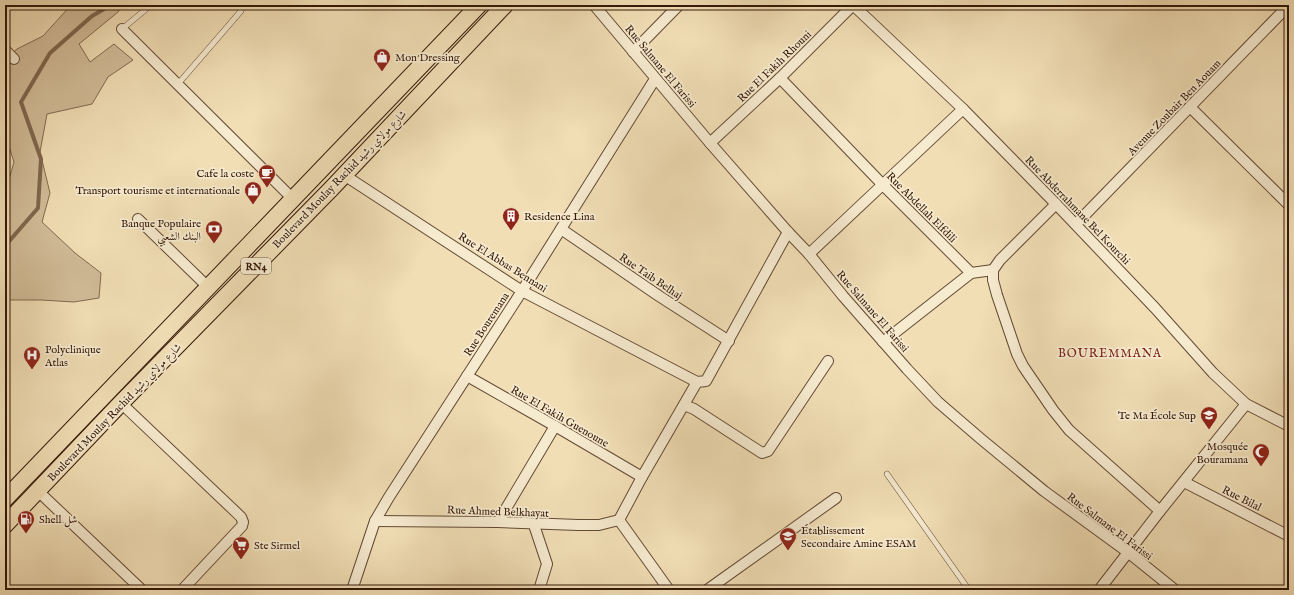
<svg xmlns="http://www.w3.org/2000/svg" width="1294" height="595" viewBox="0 0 1294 595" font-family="'IM FELL English',Amiri,serif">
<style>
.green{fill:#d1bc98;stroke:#826a50}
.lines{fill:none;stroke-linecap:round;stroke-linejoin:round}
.stream{stroke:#7f674d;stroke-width:4}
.service-casing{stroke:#634a34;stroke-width:6}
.minor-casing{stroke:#634a34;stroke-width:12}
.primary-casing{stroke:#341809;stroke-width:18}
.service{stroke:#f6eacf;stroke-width:5}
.minor{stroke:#f6eacf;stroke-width:10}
.primary{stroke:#f1deb5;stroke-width:16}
.labels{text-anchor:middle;stroke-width:3.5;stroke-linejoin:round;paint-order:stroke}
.shield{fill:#f6eacf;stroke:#6e5744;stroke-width:1}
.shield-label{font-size:10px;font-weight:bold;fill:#341809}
.poi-label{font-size:11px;fill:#341809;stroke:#f6eacf;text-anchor:start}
.street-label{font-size:11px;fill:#341809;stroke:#f6eacf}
.neighbourhood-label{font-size:12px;letter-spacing:1px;fill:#7a1f14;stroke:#f6eacf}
</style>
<rect width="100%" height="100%" fill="#f1deb5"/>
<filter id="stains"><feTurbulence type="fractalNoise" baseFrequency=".005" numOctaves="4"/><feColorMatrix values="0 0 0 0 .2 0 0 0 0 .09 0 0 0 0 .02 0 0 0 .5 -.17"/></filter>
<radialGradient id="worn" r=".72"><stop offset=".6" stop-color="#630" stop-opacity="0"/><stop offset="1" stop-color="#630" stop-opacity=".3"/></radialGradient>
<polygon class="green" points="71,5 123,5 118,12 79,44 90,62 114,44 133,60 108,77 92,104 47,114 40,152 50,193 42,222 75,253 101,273 99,298 74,302 41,300 5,300 5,194 14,162 5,134 5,60 17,49 43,36"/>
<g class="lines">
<polyline class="stream" points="5,246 38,208 41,159 21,102 50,53 92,16 111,5"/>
<g class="service-casing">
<g id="service">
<polyline points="122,29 151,5"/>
<polyline points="178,84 241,11 242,5"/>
<polyline points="887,474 969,590"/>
</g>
</g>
<g class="minor-casing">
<g id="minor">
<polyline points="594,5 710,143 788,232 809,254 843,296 907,369 938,402 981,439 1044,491 1129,553 1175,590"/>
<polyline points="853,5 963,109 1056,204 1155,308 1213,373 1246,404 1289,426"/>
<polyline points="122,29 293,199"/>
<polyline points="5,50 14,59"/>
<polyline points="633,52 679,5"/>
<polyline points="780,78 882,184 971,273"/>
<polyline points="1190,107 1289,205"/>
<polyline points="710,143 780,78 853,5"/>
<polyline points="344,175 522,291 697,382"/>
<polyline points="1056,204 1000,260 993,270 993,280 997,295 1017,354 1023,366 1053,410 1069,430 1160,511"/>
<polyline points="138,219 208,287"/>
<polyline points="1076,224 1289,5"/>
<polyline points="561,229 659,296 729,341"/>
<polyline points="809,254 963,109"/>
<polyline points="971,273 993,270"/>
<polyline points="883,342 971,273"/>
<polyline points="467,376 555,426 642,477"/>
<polyline points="121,403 241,517 243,522 242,526 182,590"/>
<polyline points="684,405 694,409 762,453 768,451 828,361"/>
<polyline points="1184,482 1289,536"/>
<polyline points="38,491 142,590"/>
<polyline points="619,520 642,477 697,382 706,381 788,232"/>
<polyline points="619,520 669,590"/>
<polyline points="375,521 498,522 578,525 599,525 619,520"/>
<polyline points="498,522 555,426"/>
<polyline points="534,525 547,564 539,590"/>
<polyline points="352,590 375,521 389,497 522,291 655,79"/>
<polyline points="707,590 836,498"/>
<polyline points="1099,590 1160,511 1246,404"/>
</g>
</g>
<g class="primary-casing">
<g id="primary">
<polyline points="5,499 479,5"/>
<polyline points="5,525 121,403 331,189 505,5"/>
</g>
</g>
<use href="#service" class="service"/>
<use href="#minor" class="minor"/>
<use href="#primary" class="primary"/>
</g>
<defs>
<g id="shop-pin" transform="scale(0.9)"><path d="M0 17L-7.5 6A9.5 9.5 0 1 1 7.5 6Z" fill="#8f2418" stroke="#f6eacf"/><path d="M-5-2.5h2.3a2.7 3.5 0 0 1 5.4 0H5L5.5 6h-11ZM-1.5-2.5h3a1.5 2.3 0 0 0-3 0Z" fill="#fff"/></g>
<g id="cafe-pin" transform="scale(0.9)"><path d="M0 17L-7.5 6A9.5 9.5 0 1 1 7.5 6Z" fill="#8f2418" stroke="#f6eacf"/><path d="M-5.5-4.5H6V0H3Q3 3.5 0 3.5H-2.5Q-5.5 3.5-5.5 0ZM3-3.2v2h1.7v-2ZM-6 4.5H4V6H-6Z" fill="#fff"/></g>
<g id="building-pin" transform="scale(0.9)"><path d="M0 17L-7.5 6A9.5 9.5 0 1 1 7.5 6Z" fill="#8f2418" stroke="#f6eacf"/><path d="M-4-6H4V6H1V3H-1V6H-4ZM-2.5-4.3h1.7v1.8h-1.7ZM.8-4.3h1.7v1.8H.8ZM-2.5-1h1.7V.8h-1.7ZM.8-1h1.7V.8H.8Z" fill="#fff"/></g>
<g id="bank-pin" transform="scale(0.9)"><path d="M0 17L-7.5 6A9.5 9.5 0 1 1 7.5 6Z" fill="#8f2418" stroke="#f6eacf"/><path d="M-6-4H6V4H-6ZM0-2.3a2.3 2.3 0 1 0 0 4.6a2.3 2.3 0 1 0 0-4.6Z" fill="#fff"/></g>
<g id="hospital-pin" transform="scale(0.9)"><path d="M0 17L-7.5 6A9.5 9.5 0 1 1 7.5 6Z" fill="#8f2418" stroke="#f6eacf"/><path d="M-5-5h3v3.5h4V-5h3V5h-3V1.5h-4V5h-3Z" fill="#fff"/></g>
<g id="school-pin" transform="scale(0.9)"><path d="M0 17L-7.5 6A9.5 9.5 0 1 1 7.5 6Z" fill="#8f2418" stroke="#f6eacf"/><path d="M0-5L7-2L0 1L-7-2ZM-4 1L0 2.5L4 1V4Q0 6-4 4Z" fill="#fff"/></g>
<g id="mosque-pin" transform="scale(0.9)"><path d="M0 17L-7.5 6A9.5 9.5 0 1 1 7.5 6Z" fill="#8f2418" stroke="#f6eacf"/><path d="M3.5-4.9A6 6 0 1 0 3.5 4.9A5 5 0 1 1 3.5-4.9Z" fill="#fff"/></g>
<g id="fuel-pin" transform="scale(0.9)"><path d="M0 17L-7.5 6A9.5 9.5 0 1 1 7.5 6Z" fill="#8f2418" stroke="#f6eacf"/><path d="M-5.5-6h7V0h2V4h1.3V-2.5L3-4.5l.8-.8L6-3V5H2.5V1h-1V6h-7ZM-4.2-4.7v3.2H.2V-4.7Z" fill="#fff"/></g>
<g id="supermarket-pin" transform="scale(0.9)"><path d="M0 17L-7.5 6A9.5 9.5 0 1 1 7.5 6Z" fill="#8f2418" stroke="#f6eacf"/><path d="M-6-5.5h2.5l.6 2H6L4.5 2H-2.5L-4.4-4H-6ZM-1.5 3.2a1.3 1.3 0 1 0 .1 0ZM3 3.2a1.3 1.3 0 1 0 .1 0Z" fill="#fff"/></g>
</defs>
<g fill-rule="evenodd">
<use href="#shop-pin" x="382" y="57"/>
<use href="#cafe-pin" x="267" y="173"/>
<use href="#shop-pin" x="253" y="190"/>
<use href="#building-pin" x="511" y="216"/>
<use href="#bank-pin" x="214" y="229"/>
<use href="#hospital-pin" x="32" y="355"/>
<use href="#school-pin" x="1209" y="415"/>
<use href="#mosque-pin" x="1261" y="452"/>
<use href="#fuel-pin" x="26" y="519"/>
<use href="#school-pin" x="788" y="536"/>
<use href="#supermarket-pin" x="241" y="545"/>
</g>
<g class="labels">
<rect class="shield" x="241" y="258" width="30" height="16" rx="3"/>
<g class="shield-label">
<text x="256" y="270">RN4</text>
</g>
<g class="poi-label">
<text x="395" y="61">Mon Dressing</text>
<text x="254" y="177" text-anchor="end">Cafe la coste</text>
<text x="240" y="194" text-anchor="end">Transport tourisme et internationale</text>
<text x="524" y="220">Residence Lina</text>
<text x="201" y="227" text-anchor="end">Banque Populaire<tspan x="201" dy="13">البنك الشعبي</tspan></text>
<text x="45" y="353">Polyclinique<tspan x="45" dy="13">Atlas</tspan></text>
<text x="1196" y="419" text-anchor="end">Te Ma École Sup</text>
<text x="1248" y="450" text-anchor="end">Mosquée<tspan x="1248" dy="13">Bouramana</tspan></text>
<text x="39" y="523">Shell شل</text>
<text x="801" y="534">Établissement<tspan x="801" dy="13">Secondaire Amine ESAM</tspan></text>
<text x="254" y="549">Ste Sirmel</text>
</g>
<g class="street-label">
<text transform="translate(661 66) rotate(50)" y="4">Rue Salmane El Farissi</text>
<text transform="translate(774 66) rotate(-44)" y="4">Rue El Fakih Rhouni</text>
<text transform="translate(1174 107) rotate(-46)" y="4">Avenue Zoubair Ben Aouam</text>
<text transform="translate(339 179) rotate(-46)" y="4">Boulevard Moulay Rachid شارع مولاي رشيد</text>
<text transform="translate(922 207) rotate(45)" y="4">Rue Abdellah Elfdili</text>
<text transform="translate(1078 210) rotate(46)" y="4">Rue Abderrahmane Bel Kourchi</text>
<text transform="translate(503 262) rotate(32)" y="4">Rue El Abbas Bennani</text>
<text transform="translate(651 276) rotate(34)" y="4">Rue Taib Belhaj</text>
<text transform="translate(873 311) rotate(49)" y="4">Rue Salmane El Farissi</text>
<text transform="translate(486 324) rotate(-57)" y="4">Rue Bouremana</text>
<text transform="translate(114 412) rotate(-46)" y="4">Boulevard Moulay Rachid شارع مولاي رشيد</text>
<text transform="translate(560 416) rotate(30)" y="4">Rue El Fakih Guenoune</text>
<text transform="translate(1242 498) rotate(27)" y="4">Rue Bilal</text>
<text transform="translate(498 511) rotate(2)" y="4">Rue Ahmed Belkhayat</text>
<text transform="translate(1110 526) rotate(37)" y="4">Rue Salmane El Farissi</text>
</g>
<g class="neighbourhood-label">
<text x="1110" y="357">BOUREMMANA</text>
</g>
</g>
<rect width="1294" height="595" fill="none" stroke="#f1deb5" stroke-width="20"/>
<rect x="6" y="6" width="1282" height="583" fill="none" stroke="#341809" stroke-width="2"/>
<rect x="10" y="10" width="1274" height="575" fill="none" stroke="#341809"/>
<rect width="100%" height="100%" filter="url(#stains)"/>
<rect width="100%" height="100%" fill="url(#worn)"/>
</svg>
